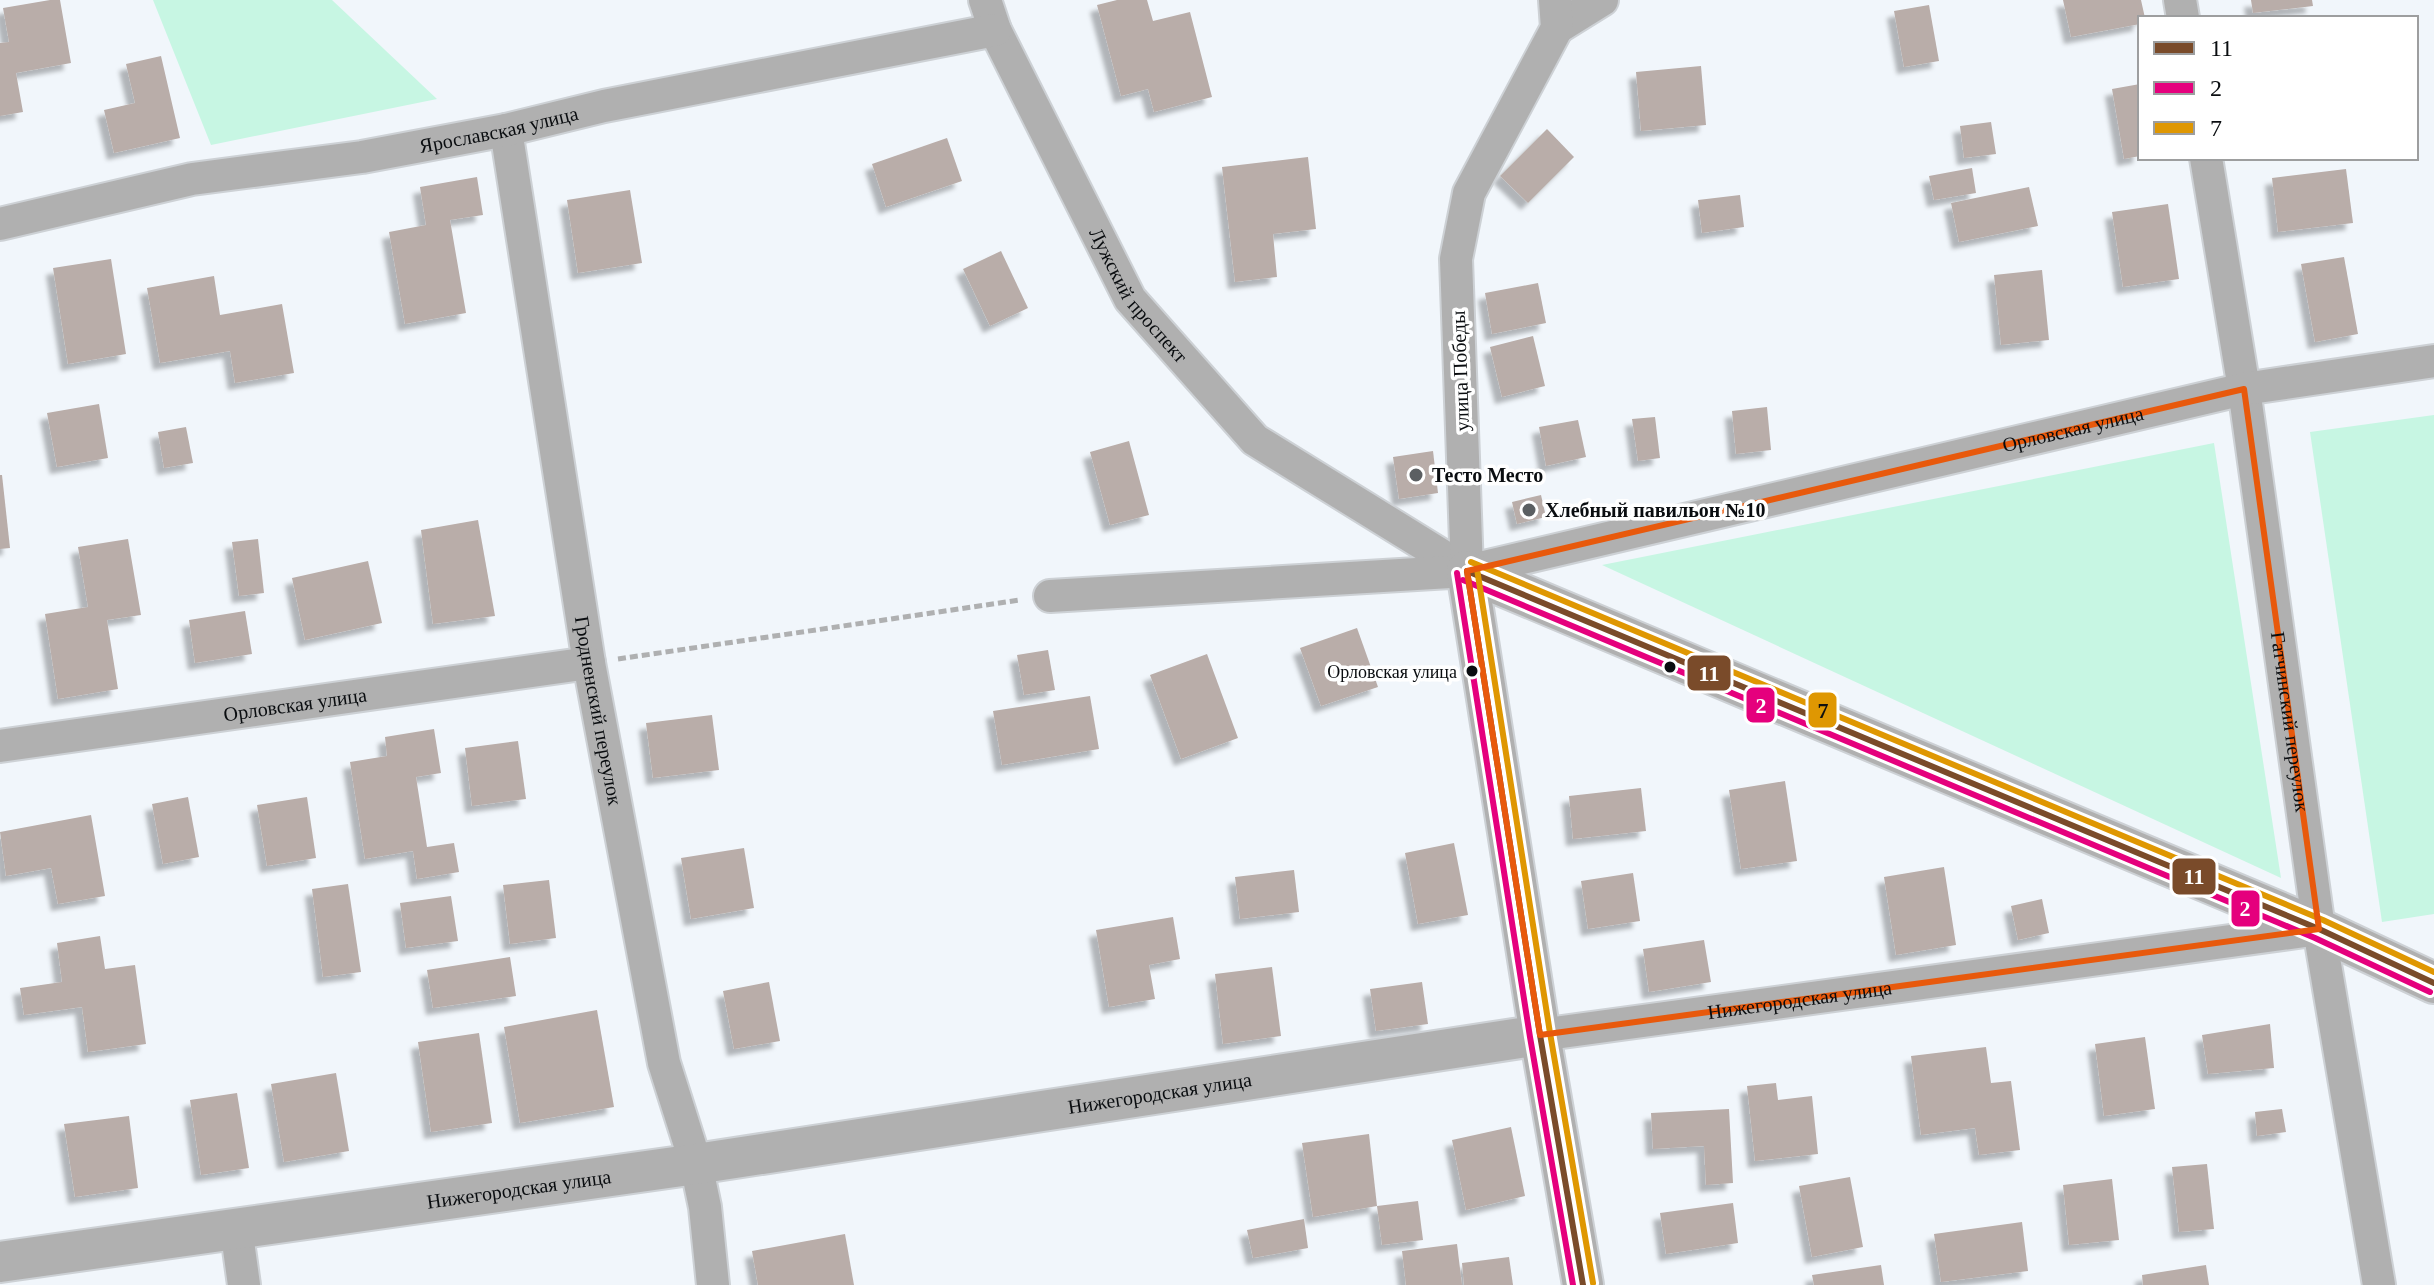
<svg xmlns="http://www.w3.org/2000/svg" width="2434" height="1285" viewBox="0 0 2434 1285" font-family="Georgia,serif">
<style>
.green{fill:#c7f6e3}
.building{fill:#b9ada9;filter:url(#shadow)}
.lines{fill:none;stroke-linecap:round;stroke-linejoin:round}
.minor-casing{stroke:#cdd1d5;stroke-width:36}
.tertiary-casing{stroke:#cdd1d5;stroke-width:44}
.path{stroke:#afb0b1;stroke-width:5;stroke-dasharray:8 4;stroke-linecap:butt}
.minor{stroke:#b0b0b0;stroke-width:32}
.tertiary{stroke:#b0b0b0;stroke-width:40}
.bus-1-casing{stroke:#fff;stroke-width:12}
.bus-2-casing{stroke:#fff;stroke-width:12}
.bus-3-casing{stroke:#fff;stroke-width:12}
.bus-1{stroke:#7a4b2a;stroke-width:6}
.bus-2{stroke:#e5007d;stroke-width:6}
.bus-3{stroke:#df9702;stroke-width:6}
.marked{fill:none;stroke:#e8590c;stroke-width:6;stroke-linejoin:round}
.poi-dot{fill:#5b5f62;stroke:#fff;stroke-width:3}
.bus-dot{fill:#0a0d10;stroke:#fff;stroke-width:3}
.labels{text-anchor:middle;stroke-width:7;stroke-linejoin:round;paint-order:stroke}
.bus-label{font-size:18px;fill:#0a0d10;stroke:#fff;text-anchor:end}
.street-label{font-size:20px;fill:#0a0d10;stroke:#fff}
.poi-label{font-size:20px;font-weight:bold;fill:#0a0d10;stroke:#fff;text-anchor:start}
.line-badge{stroke:#fff;stroke-width:3}
.badge-label{font-size:22px;text-anchor:middle;font-weight:bold;fill:#fff}
.pale-badge-label{font-size:22px;text-anchor:middle;font-weight:bold;fill:#111}
</style>
<defs>
<filter id="shadow"><feDropShadow dx="-7" dy="7" stdDeviation="2" flood-color="#0004"/></filter>
</defs>
<rect width="100%" height="100%" fill="#f1f6fb"/>
<g class="green">
<polygon points="153,0 332,0 437,99 211,145"/>
<polygon points="2434,415 2434,914 2382,922 2310,432"/>
<polygon points="2214,443 2281,878 1602,565"/>
</g>
<g class="building">
<polygon points="50,0 60,0 71,63 16,73 23,112 0,116 0,43 9,42 3,8"/>
<polygon points="1117,0 1147,0 1153,21 1190,12 1212,97 1154,112 1148,89 1121,96 1097,5"/>
<polygon points="2063,0 2141,0 2145,18 2140,18 2140,24 2071,37"/>
<polygon points="2251,0 2312,0 2313,6 2253,13"/>
<polygon points="1929,5 1939,61 1904,67 1894,11"/>
<polygon points="161,56 180,138 114,153 104,110 135,103 126,64"/>
<polygon points="1701,66 1706,125 1641,131 1636,72"/>
<polygon points="2140,84 2140,156 2124,159 2112,89"/>
<polygon points="1991,122 1996,154 1964,158 1960,126"/>
<polygon points="1547,129 1574,157 1528,203 1500,176"/>
<polygon points="947,138 962,181 886,207 872,164"/>
<polygon points="1308,157 1316,229 1273,234 1277,277 1235,282 1222,167"/>
<polygon points="1972,168 1976,193 1934,200 1929,176"/>
<polygon points="2346,169 2353,223 2278,232 2272,178"/>
<polygon points="477,177 483,215 450,220 466,313 405,324 389,232 426,225 420,187"/>
<polygon points="2029,187 2038,226 1959,242 1951,203"/>
<polygon points="630,190 642,263 578,273 567,200"/>
<polygon points="1740,195 1744,227 1702,233 1698,200"/>
<polygon points="2168,204 2179,279 2123,287 2112,212"/>
<polygon points="1001,251 1028,308 990,326 963,269"/>
<polygon points="2344,257 2358,334 2315,342 2301,264"/>
<polygon points="111,259 126,354 68,364 53,268"/>
<polygon points="2042,270 2049,340 2001,345 1994,275"/>
<polygon points="214,276 220,315 282,304 294,373 235,383 230,351 160,363 147,288"/>
<polygon points="1538,283 1546,323 1492,334 1485,293"/>
<polygon points="1533,336 1545,386 1502,397 1490,347"/>
<polygon points="99,404 108,458 57,467 47,413"/>
<polygon points="1767,407 1771,450 1736,454 1732,411"/>
<polygon points="1655,417 1660,458 1638,461 1632,419"/>
<polygon points="1578,420 1586,457 1546,466 1539,427"/>
<polygon points="186,427 193,463 164,468 158,432"/>
<polygon points="1129,441 1149,515 1110,525 1090,452"/>
<polygon points="1433,451 1438,493 1399,499 1393,457"/>
<polygon points="0,475 2,475 10,548 0,549"/>
<polygon points="1541,495 1546,517 1517,524 1512,502"/>
<polygon points="478,520 495,616 433,624 421,530"/>
<polygon points="128,539 141,615 107,620 118,689 58,699 45,614 88,607 78,547"/>
<polygon points="258,539 264,593 239,596 232,542"/>
<polygon points="368,561 382,623 305,640 292,578"/>
<polygon points="245,611 252,654 195,663 189,620"/>
<polygon points="1357,628 1378,687 1321,706 1300,648"/>
<polygon points="1048,650 1055,690 1024,695 1017,655"/>
<polygon points="1207,654 1238,738 1181,759 1150,675"/>
<polygon points="1090,696 1099,749 1002,765 993,711"/>
<polygon points="712,715 719,770 653,778 646,723"/>
<polygon points="434,729 441,773 416,777 427,847 454,843 459,872 417,879 413,851 365,859 350,762 387,756 385,737"/>
<polygon points="518,741 526,799 472,806 465,748"/>
<polygon points="1785,781 1797,861 1741,869 1729,790"/>
<polygon points="1641,788 1646,831 1573,839 1569,796"/>
<polygon points="188,797 199,857 163,864 152,804"/>
<polygon points="307,797 316,858 267,866 257,805"/>
<polygon points="91,815 105,896 58,904 51,868 6,876 0,832"/>
<polygon points="1454,843 1468,915 1418,924 1405,853"/>
<polygon points="744,848 754,908 691,919 681,858"/>
<polygon points="1944,867 1956,945 1896,955 1884,877"/>
<polygon points="1294,870 1299,912 1240,919 1235,877"/>
<polygon points="1633,873 1640,921 1588,929 1581,881"/>
<polygon points="549,880 556,938 510,944 503,885"/>
<polygon points="348,884 361,972 323,977 312,889"/>
<polygon points="451,896 458,941 406,948 400,903"/>
<polygon points="2042,899 2049,933 2018,940 2011,906"/>
<polygon points="1173,917 1180,959 1149,965 1155,999 1109,1007 1096,930"/>
<polygon points="100,936 105,969 135,965 146,1044 88,1052 82,1007 24,1015 20,988 62,982 57,943"/>
<polygon points="1704,940 1711,982 1649,992 1643,949"/>
<polygon points="510,957 516,996 433,1008 427,970"/>
<polygon points="1272,967 1281,1036 1223,1044 1215,974"/>
<polygon points="769,982 780,1041 734,1049 723,991"/>
<polygon points="1422,982 1428,1024 1376,1031 1370,989"/>
<polygon points="597,1010 614,1107 520,1123 504,1027"/>
<polygon points="2270,1024 2274,1068 2208,1074 2202,1035"/>
<polygon points="479,1033 492,1123 431,1132 418,1042"/>
<polygon points="2145,1037 2155,1109 2104,1116 2095,1044"/>
<polygon points="1986,1047 1991,1083 2011,1081 2020,1150 1979,1155 1975,1128 1921,1135 1911,1056"/>
<polygon points="336,1073 349,1151 284,1162 271,1084"/>
<polygon points="1776,1083 1778,1100 1812,1096 1818,1154 1755,1161 1747,1086"/>
<polygon points="237,1093 249,1168 201,1175 190,1100"/>
<polygon points="1729,1109 1733,1183 1706,1185 1704,1146 1653,1149 1651,1113"/>
<polygon points="2282,1109 2286,1132 2257,1136 2255,1112"/>
<polygon points="129,1116 138,1188 75,1197 64,1124"/>
<polygon points="1511,1127 1525,1196 1466,1210 1452,1140"/>
<polygon points="1369,1134 1377,1206 1313,1217 1302,1143"/>
<polygon points="2207,1164 2214,1229 2179,1232 2172,1167"/>
<polygon points="1850,1177 1863,1247 1812,1257 1799,1186"/>
<polygon points="2112,1179 2119,1240 2069,1245 2063,1185"/>
<polygon points="1418,1201 1423,1240 1382,1245 1377,1206"/>
<polygon points="1733,1203 1738,1243 1666,1254 1660,1213"/>
<polygon points="1304,1219 1308,1248 1253,1258 1247,1230"/>
<polygon points="2022,1222 2028,1271 1941,1282 1934,1234"/>
<polygon points="845,1234 854,1285 758,1285 752,1251"/>
<polygon points="1457,1244 1462,1285 1406,1285 1402,1251"/>
<polygon points="1509,1257 1513,1285 1464,1285 1462,1263"/>
<polygon points="1881,1265 1884,1285 1814,1285 1812,1275"/>
<polygon points="2206,1265 2209,1285 2143,1285 2142,1275"/>
</g>
<g class="lines">
<g class="minor-casing">
<g id="minor">
<path id="s1" d="M 985,0 L 995,30 L 1130,299 L 1255,440 L 1467,571"/>
<polyline points="2180,0 2183,18"/>
<polyline points="1557,28 1602,0"/>
<path id="s2" d="M 506,130 L 589,663 L 664,1063 L 696,1164 L 705,1207 L 713,1285"/>
<path id="s3" d="M 2206,158 L 2244,389 L 2319,929 L 2379,1285"/>
<path id="s4" d="M 0,224 L 192,179 L 362,157 L 506,130 L 604,106 L 995,30"/>
<polyline points="1467,571 1456,259 1469,193 1557,28 1555,0"/>
<path id="s5" d="M 1050,596 L 1467,571 L 2244,389 L 2434,361"/>
<path id="s6" d="M 0,746 L 589,663"/>
<path id="s7" d="M 1540,1035 L 2319,929"/>
<polyline points="236,1227 244,1285"/>
</g>
</g>
<g class="tertiary-casing">
<g id="tertiary">
<polyline points="1467,571 2319,929 2434,983"/>
<polyline points="1467,571 1540,1035 1583,1285"/>
<path id="s8" d="M 0,1262 L 696,1164 L 1540,1035"/>
</g>
</g>
<polyline class="path" points="618,659 1020,600"/>
<use href="#minor" class="minor"/>
<use href="#tertiary" class="tertiary"/>
<g class="bus-1-casing">
<g id="bus-1">
<polyline points="1467,571 2319,929 2434,983"/>
<polyline points="1467,571 1540,1035 1583,1285"/>
</g>
</g>
<g class="bus-2-casing">
<g id="bus-2">
<polyline points="1457,573 1530,1037 1573,1285"/>
<polyline points="1463,580 2315,938 2430,992"/>
</g>
</g>
<g class="bus-3-casing">
<g id="bus-3">
<polyline points="1471,562 2323,920 2434,972"/>
<polyline points="1477,569 1550,1033 1593,1283"/>
</g>
</g>
<use href="#bus-1" class="bus-1"/>
<use href="#bus-2" class="bus-2"/>
<use href="#bus-3" class="bus-3"/>
</g>
<path class="marked" d="M 2244,389 L 2319,929 L 1540,1035 L 1467,571 Z"/>
<g class="poi-dot">
<circle cx="1416" cy="475" r="8"/>
<circle cx="1529" cy="510" r="8"/>
</g>
<g class="bus-dot">
<circle cx="1670" cy="667" r="7"/>
<circle cx="1472" cy="671" r="7"/>
</g>
<g class="labels">
<g class="bus-label">
<text x="1457" y="678">Орловская улица</text>
</g>
<g class="street-label">
<text dy="7" stroke="none"><textPath href="#s4" startOffset="508">Ярославская улица</textPath></text>
<text dy="7" stroke="none"><textPath href="#s1" startOffset="334">Лужский проспект</textPath></text>
<text transform="translate(1460 371) rotate(-92)" y="7">улица Победы</text>
<text dy="7" stroke="none"><textPath href="#s5" startOffset="1040">Орловская улица</textPath></text>
<text dy="7" stroke="none"><textPath href="#s6" startOffset="298">Орловская улица</textPath></text>
<text dy="7" stroke="none"><textPath href="#s2" startOffset="588">Гродненский переулок</textPath></text>
<text dy="7" stroke="none"><textPath href="#s3" startOffset="570">Гатчинский переулок</textPath></text>
<text dy="7" stroke="none"><textPath href="#s7" startOffset="262">Нижегородская улица</textPath></text>
<text dy="7" stroke="none"><textPath href="#s8" startOffset="1172">Нижегородская улица</textPath></text>
<text dy="7" stroke="none"><textPath href="#s8" startOffset="524">Нижегородская улица</textPath></text>
</g>
<g class="poi-label">
<text x="1432" y="482">Тесто Место</text>
<text x="1545" y="517">Хлебный павильон №10</text>
</g>
</g>
<g class="line-badge">
<rect x="1686" y="654" width="46" height="38" rx="8" fill="#7a4b2a"/>
<rect x="1745" y="686" width="31" height="38" rx="8" fill="#e5007d"/>
<rect x="1807" y="691" width="31" height="38" rx="8" fill="#df9702"/>
<rect x="2171" y="857" width="46" height="39" rx="8" fill="#7a4b2a"/>
<rect x="2230" y="889" width="31" height="39" rx="8" fill="#e5007d"/>
</g>
<g class="badge-label">
<text x="1709" y="681">11</text>
<text x="1761" y="713">2</text>
<text x="2194" y="884">11</text>
<text x="2245" y="916">2</text>
</g>
<g class="pale-badge-label">
<text x="1823" y="718">7</text>
</g>
<rect x="2138" y="16" width="280" height="144" fill="#ffffff" stroke="#9d9e9f" stroke-width="2"/>
<rect x="2154" y="42" width="40" height="12" fill="#7a4b2a" stroke="#9d9e9f" stroke-width="2"/>
<text x="2210" y="56" font-size="24" fill="#0a0d10">11</text>
<rect x="2154" y="82" width="40" height="12" fill="#e5007d" stroke="#9d9e9f" stroke-width="2"/>
<text x="2210" y="96" font-size="24" fill="#0a0d10">2</text>
<rect x="2154" y="122" width="40" height="12" fill="#df9702" stroke="#9d9e9f" stroke-width="2"/>
<text x="2210" y="136" font-size="24" fill="#0a0d10">7</text>
</svg>
